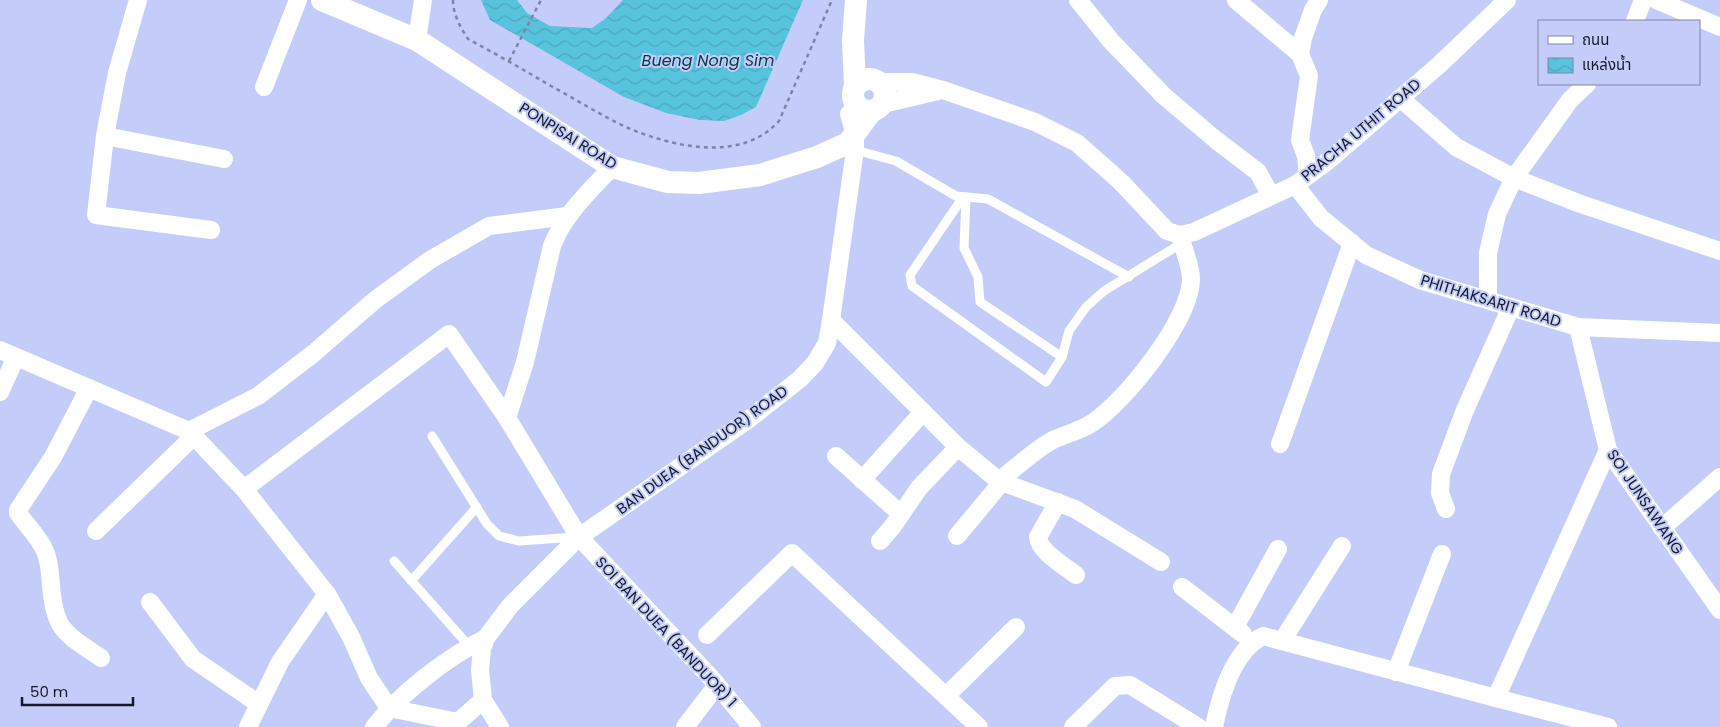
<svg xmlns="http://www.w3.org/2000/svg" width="1720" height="727" viewBox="0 0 1720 727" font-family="Poppins,'Noto Sans Thai',sans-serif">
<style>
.water{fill:url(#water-waves)}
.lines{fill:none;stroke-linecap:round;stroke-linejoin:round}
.path{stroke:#7d84a4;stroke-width:2.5;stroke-dasharray:4 4;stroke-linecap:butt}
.service{stroke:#fff;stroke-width:9}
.minor{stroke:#fff;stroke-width:18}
.tertiary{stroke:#fff;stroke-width:22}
.labels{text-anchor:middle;stroke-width:4;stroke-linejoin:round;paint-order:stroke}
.street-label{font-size:15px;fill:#161929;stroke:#c4cdf9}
.water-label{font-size:16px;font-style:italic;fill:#043843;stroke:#c4cdf9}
</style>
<defs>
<pattern id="water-waves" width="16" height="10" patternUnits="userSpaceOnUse" patternTransform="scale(1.25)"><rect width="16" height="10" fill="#58c3dd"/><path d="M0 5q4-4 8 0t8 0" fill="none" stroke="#4ca7be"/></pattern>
</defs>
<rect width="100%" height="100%" fill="#c4cdf9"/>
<polygon class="water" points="481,0 517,0 527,13 550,26 592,28 605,19 623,0 803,0 756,107 741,115 724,121 700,120 666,113 624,97 490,20"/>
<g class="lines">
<g class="path">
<path d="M 453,0 C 453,14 460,27 468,39 C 496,54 524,70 551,86 C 577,100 602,116 628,128 C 674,147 741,163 779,121 L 832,0"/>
<polyline points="509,61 541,0"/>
</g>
<g class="service">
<polyline points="855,150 896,161 956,196 988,199 1129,277"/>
<polyline points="963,197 910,275 912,286 1046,382 1062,357 1069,331 1086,307 1104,291 1182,243"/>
<polyline points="966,197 964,248 978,277 980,302 1062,357"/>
<polyline points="432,436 487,524 499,536 519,541 576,537"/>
<polyline points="394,561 469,646"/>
<polyline points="411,581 477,507"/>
</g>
<g class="minor">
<polyline points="138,0 117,73 105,136 96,215 211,230"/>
<polyline points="1078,0 1111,41 1164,96 1216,140 1258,172 1271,196"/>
<polyline points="1236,0 1300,54"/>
<polyline points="1656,0 1720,27"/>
<polyline points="1635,21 1643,0"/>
<polyline points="417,40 423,0"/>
<polyline points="878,82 912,82 943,90 1035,122 1077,143 1121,182 1167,231 1180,235 1194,232 1295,185 1328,161 1439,65 1507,0"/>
<polyline points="264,87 298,0"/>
<polyline points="1400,98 1456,147 1514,178 1578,203 1720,251"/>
<polyline points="883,104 938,91"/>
<polyline points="105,136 224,159"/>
<path d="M 612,167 C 590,191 564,214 552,246 L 525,362 L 507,418 L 579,537 L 713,680 L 752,727"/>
<polyline points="1308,175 1306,156 1300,140 1309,76 1300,54 1303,38 1313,10 1319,0"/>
<polyline points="1295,185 1321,218 1366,255 1420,280 1578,327 1720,333"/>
<polyline points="1488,300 1488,253 1497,214 1514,178 1570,100 1587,84"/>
<polyline points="831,320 958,447 999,481 1075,509 1161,562"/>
<polyline points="1578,327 1608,450 1720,610"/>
<polyline points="0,350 189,431 258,396 314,353 375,300 430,260 489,226 567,216"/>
<path d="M 89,388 L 53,457 L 18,510 L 18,513 C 27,526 39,537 45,551 C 50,562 50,575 51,586 C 55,632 65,633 101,658"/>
<polyline points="0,392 16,357"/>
<polyline points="189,431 244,489 327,594 351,637 369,678 389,708 458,722 483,700"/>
<polyline points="1280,444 1352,243"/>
<polyline points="836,456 893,507"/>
<polyline points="862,480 923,412"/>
<path d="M 999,481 C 1014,469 1037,448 1053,440 C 1066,434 1080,431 1092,423 C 1125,402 1191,319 1191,279 C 1191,265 1183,249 1180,235"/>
<polyline points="244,489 449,334 507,418"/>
<path d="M 1058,502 L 1038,537 C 1039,552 1065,566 1076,575"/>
<polyline points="1446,509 1440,493 1441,474 1465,410 1511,307"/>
<polyline points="1662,528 1720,477"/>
<polyline points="96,531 194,436"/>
<polyline points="957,536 1002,482"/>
<polyline points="880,541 893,526 919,488 958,447"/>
<polyline points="1182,587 1243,634"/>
<polyline points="150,602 193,659 259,704"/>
<polyline points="1235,627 1278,549"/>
<polyline points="707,635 792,553 979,727"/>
<polyline points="1282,641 1342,546"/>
<polyline points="1396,672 1442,554"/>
<polyline points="946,696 1016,627"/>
<polyline points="1496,698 1608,727"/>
<polyline points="248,727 280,662 327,594"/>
<path d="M 374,727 C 401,693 447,657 486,638"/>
<polyline points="500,727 483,700 480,670 482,649 486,638 510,606 579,537 749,419 800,379 815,363 827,343 831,320 855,150 855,135 849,114"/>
<polyline points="685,727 717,685"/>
<polyline points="1073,727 1115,686 1130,685 1198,727"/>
<path d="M 1214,727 C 1220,697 1233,651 1263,636 L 1496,698 L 1608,450"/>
</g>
<g class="tertiary">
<polyline points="322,0 417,40 612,167 668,182 699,183 760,175 817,157 848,143 871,112"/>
<circle cx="869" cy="95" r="16"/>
<polyline points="855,86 853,40 856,0"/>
</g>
</g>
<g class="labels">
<g class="street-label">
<text transform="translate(1361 130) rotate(-40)" y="5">PRACHA UTHIT ROAD</text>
<text transform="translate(568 136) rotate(32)" y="5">PONPISAI ROAD</text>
<text transform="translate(1491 301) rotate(17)" y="5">PHITHAKSARIT ROAD</text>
<text transform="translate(702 450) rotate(-36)" y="5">BAN DUEA (BANDUOR) ROAD</text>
<text transform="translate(1645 502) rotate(56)" y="5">SOI JUNSAWANG</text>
<text transform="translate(666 632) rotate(47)" y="5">SOI BAN DUEA (BANDUOR) 1</text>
</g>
<g class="water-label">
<text x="708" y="66">Bueng Nong Sim</text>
</g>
</g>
<rect x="1538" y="20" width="162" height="65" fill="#c4cdf9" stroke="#7e85a6"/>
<rect x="1548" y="36" width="25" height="8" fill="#ffffff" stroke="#7e85a6"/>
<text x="1582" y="45" font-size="15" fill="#161929">ถนน</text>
<rect x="1548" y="58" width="25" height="15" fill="url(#water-waves)" stroke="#7e85a6"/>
<text x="1582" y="70" font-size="15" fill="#161929">แหล่งน้ำ</text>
<path d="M22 697v8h111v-8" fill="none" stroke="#161929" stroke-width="2.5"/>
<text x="30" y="697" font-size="15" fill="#161929" stroke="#c4cdf9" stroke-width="4" paint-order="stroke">50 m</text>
</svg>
